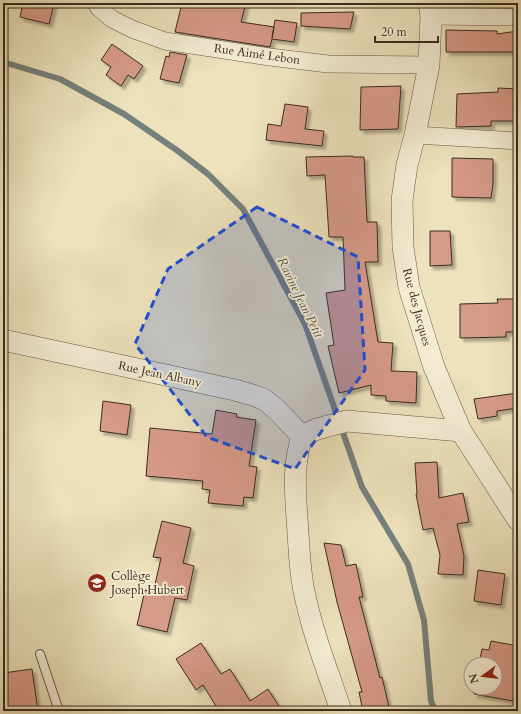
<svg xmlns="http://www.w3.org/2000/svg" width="521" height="714" viewBox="0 0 521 714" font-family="Cardo,serif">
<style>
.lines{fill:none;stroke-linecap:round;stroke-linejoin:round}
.stream{stroke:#75817c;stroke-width:6}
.building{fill:#d69a88;stroke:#3a2b1e;filter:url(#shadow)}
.service-casing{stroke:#675946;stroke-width:10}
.minor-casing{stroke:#675946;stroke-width:18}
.tertiary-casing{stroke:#675946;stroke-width:22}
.service{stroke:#f3ecd3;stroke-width:8}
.minor{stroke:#f3ecd3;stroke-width:17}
.tertiary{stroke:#f3ecd3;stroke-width:21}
.marked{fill:#1d4ed8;fill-opacity:0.2;stroke:#1d4ed8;stroke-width:3;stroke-dasharray:8 5;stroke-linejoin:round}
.labels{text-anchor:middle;stroke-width:3.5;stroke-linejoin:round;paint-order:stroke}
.street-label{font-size:12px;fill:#3a2b1e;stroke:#f3ecd3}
.poi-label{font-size:12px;fill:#3a2b1e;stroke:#f3ecd3;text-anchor:start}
.water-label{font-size:13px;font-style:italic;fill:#534f45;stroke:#f3ecd3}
</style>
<defs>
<filter id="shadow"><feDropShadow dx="3.5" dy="3.5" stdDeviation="1" flood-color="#0004"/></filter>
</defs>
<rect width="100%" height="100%" fill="#ede2bc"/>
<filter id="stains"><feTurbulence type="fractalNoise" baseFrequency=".005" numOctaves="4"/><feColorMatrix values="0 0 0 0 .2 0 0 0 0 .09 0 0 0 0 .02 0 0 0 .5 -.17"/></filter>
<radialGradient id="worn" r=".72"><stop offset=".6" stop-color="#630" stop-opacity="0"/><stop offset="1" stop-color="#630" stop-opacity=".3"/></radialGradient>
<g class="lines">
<polyline class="stream" points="3,62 60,79 124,114 178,151 208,174 243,209 305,324 362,487 408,564 424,620 431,701 435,711"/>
</g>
<g class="building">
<polygon points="23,3 54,3 49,24 20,17"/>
<polygon points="182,3 246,3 241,22 274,27 272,38 275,20 297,23 294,42 272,39 270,47 175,32"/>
<polygon points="354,12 350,29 301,26 301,13"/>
<polygon points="446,30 497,31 497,34 518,31 518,52 446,52"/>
<polygon points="112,44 143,66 134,79 128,75 121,86 106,75 111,67 101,60"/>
<polygon points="170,52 187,55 179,83 160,79 166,56 169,57"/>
<polygon points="401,86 398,129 360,130 361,87"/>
<polygon points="498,88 518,89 518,121 491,121 491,126 456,127 457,94 498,92"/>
<polygon points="285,104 308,107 305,129 324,131 322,146 266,140 268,124 281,126"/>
<polygon points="353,156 353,157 364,157 367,222 377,222 378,262 365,262 378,342 393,343 391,371 417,372 416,403 386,401 386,396 371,395 371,385 339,393 328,346 334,345 326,293 345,290 343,237 329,237 325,175 307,176 306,157"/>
<polygon points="452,158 493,159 493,184 491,198 452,197"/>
<polygon points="430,231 450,231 452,265 430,266"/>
<polygon points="497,299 518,299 518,332 506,332 506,337 460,338 460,304 498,303"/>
<polygon points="518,393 518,408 497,411 497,416 478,419 474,399"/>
<polygon points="103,401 131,405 127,435 100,431"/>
<polygon points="216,410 237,414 236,417 256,420 249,466 257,467 253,498 244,497 243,506 208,503 210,490 202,489 203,481 146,476 150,428 212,434"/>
<polygon points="437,462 439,498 463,493 469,522 457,524 464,556 463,575 438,574 440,555 433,528 423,530 416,494 417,494 415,463"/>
<polygon points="162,521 191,528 183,563 194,566 187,600 175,598 167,632 137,625 145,590 153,593 161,558 153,557"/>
<polygon points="324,543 341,545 346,566 356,564 363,597 359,597 380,678 382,677 390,711 363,711 359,692 362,692 337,602"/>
<polygon points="478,570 505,574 501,605 474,601"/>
<polygon points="491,641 518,646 514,668 518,668 518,674 513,701 474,694 475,688 495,688 495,664 479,664 482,649 489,650"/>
<polygon points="201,643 221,674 230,669 250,701 268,689 282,711 219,711 203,685 196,690 176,659"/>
<polygon points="32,669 38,711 3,711 3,673"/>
</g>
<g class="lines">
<g class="service-casing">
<polyline id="service" points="40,654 59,711"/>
</g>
<g class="minor-casing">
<g id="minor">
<polyline points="96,3 99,8 112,19 132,29 165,41 270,57 328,64 429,65"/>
<polyline points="431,16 518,17"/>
<polyline points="415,135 518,141"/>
</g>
</g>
<g class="tertiary-casing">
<g id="tertiary">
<polyline points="429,3 431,16 429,65 415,135 407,165 402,200 403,247 409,287 434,367 461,431 518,520"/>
<path d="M 3,340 L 235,390 C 244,393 255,395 263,399 C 279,409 289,424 302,436"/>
<path d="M 341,711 C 328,671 312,632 304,591 C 299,567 299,542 297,518 C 295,488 293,466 302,436 L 317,429 L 347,421 L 461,431"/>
</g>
</g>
<use href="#service" class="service"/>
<use href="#minor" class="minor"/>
<use href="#tertiary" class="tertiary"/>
</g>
<path class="marked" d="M 257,207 L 358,257 L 365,370 L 295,469 L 207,437 L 135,344 L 168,269 Z"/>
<defs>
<g id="school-disc" transform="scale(1)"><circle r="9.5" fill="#8f2418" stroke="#f3ecd3"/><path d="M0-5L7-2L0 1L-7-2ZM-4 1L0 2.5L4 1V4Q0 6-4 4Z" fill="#fff"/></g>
</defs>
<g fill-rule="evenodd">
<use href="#school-disc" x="97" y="583"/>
</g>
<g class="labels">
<g class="street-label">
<text transform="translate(257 54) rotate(8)" y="4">Rue Aimé Lebon</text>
<text transform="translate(417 307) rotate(75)" y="4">Rue des Jacques</text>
<text transform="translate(160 374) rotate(12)" y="4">Rue Jean Albany</text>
</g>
<g class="poi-label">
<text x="111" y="580">Collège<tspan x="111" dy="14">Joseph Hubert</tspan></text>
</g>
<g class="water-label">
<text transform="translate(301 297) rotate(64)" y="5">Ravine Jean Petit</text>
</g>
</g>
<rect width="521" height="714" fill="none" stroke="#ede2bc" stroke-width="16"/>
<rect x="4" y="4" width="513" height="706" fill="none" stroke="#3a2b1e" stroke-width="2"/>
<rect x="8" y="8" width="505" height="698" fill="none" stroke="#3a2b1e"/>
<g transform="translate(483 676) rotate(255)"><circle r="19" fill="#f3ecd3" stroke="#a99f8b"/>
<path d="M0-3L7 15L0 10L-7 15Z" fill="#8f2418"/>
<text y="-6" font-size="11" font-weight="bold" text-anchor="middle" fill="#3a2b1e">N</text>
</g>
<path d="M375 36v6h63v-6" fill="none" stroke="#3a2b1e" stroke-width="2"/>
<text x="381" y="36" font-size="12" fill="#3a2b1e" stroke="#f3ecd3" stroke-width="3" paint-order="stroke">20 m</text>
<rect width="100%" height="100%" filter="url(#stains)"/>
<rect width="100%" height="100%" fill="url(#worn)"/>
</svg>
